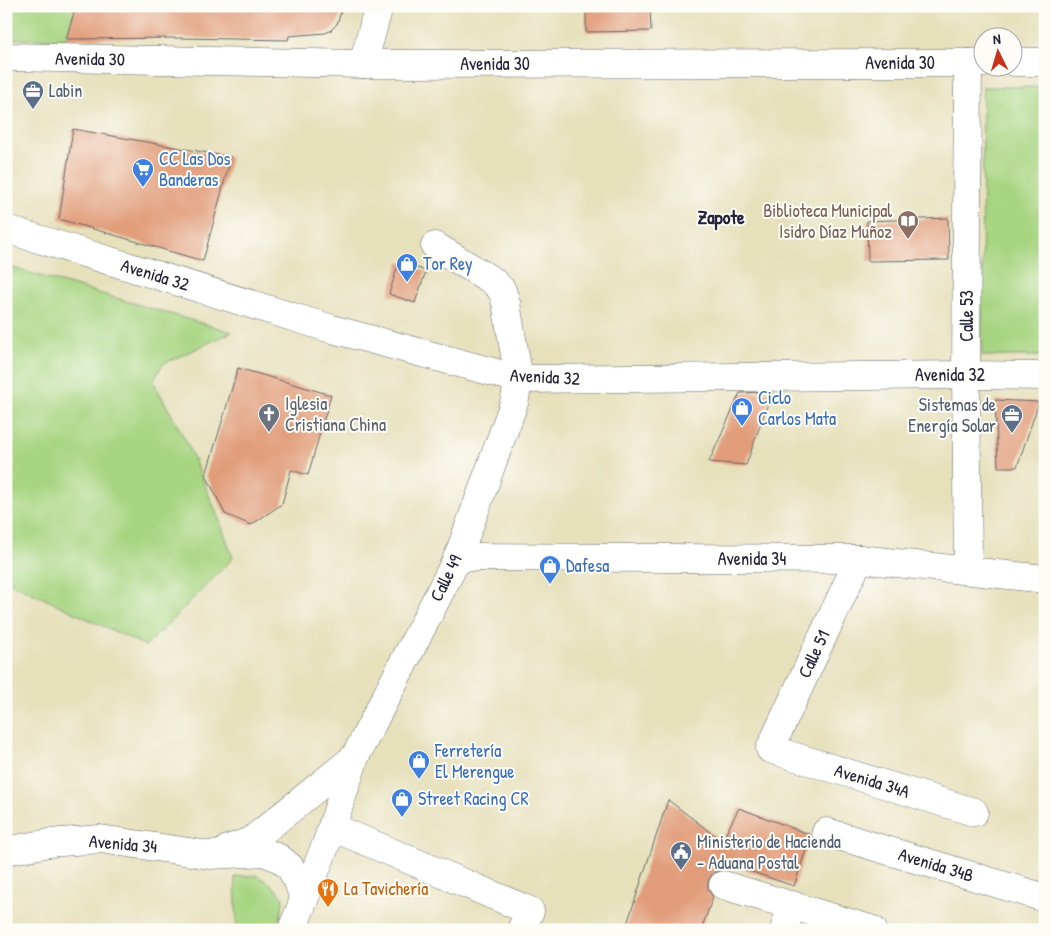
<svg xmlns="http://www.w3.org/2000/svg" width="1051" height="936" viewBox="0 0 1051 936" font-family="'Patrick Hand',sans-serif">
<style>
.green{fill:#a8d582;stroke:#657c5e}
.building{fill:#e19d7a}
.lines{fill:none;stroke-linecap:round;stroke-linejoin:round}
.minor-casing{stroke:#676468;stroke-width:29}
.major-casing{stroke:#676468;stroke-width:29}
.minor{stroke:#fff;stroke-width:28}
.major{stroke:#fff;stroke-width:28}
.labels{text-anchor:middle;stroke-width:4;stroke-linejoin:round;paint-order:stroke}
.street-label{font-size:18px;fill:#22223b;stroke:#fdfcf7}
.service-label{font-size:18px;fill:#4e5e75;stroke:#fdfcf7;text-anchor:start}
.shop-label{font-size:18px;fill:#366cbe;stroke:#fdfcf7;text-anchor:start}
.education-label{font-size:18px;fill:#785e54;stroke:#fdfcf7;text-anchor:end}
.worship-label{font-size:18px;fill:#5b616d;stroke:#fdfcf7;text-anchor:start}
.food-label{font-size:18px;fill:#c56008;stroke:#fdfcf7;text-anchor:start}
.neighbourhood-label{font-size:19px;font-weight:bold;fill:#22223b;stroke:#fdfcf7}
</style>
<rect width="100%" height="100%" fill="#fdfcf7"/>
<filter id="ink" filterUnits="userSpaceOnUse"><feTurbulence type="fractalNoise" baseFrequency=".02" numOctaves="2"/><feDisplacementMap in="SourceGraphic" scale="10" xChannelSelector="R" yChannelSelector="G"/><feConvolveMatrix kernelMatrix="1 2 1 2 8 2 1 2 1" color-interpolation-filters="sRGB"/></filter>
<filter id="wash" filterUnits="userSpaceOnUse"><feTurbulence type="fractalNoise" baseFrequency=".0096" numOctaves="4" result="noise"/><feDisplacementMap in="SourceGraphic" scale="20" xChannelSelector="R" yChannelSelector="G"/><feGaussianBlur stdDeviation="1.12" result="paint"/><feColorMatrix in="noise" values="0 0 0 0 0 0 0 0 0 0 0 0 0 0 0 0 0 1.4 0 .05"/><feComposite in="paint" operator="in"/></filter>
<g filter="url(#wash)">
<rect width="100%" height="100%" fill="#e6e0bb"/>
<g class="green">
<polygon points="6,6 76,6 66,39 6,39"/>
<polygon points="983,87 1045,87 1045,356 982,356"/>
<polygon points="6,266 232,332 163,364 153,381 187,443 219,519 233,558 146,646 6,581"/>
<polygon points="256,875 270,883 283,897 282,911 278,930 237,930 235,877"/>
</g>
<g id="blocks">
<g class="building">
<polygon points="76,6 343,6 337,24 330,31 325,33 289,36 288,40 180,38 66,39"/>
<polygon points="586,6 650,6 651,31 586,32"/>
<polygon points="73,129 231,157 203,261 59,219"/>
<polygon points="948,218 949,260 868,261 867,221"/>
<polygon points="399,262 426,271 415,303 389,294"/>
<polygon points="238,368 331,395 308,475 291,470 282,504 251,525 225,514 206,475"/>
<polygon points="772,392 746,465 709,462 740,393"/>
<polygon points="995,400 1039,402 1017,467 998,467"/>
<polygon points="668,800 722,841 739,808 811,835 794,886 725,863 723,870 713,873 708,880 708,889 713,897 701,930 625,930"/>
</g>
</g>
</g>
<g filter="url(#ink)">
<use href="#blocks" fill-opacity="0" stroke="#676468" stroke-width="1"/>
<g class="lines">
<g class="minor-casing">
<g id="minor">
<polyline points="363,64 379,6"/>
<polyline points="458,557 859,559 1045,579"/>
<polyline points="859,559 770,749 974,812"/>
<polyline points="968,570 966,375 968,63"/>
<polyline points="332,827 530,911 521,930"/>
<polyline points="826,832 1045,898"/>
<polyline points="228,849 251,841 355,757"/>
<polyline points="6,851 49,843 100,839 210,855 264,852 279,858 290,867 299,884 304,900"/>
<polyline points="723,885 873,930"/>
<polyline points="292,930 328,839 355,757 458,557 514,403 519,379 506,303 502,290 493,281 435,246"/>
<polyline points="784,930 792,905"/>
</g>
</g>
<g class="major-casing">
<g id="major">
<polyline points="6,57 363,64 984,63"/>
<polyline points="1014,62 1045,62"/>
<polyline points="6,229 332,329 519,379 966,375 1045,376"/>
</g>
</g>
<use href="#minor" class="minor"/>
<use href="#major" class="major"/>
</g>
</g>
<defs>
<g id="office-pin" transform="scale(1.125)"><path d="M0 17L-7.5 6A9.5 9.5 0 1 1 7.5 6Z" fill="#5c6f8a" stroke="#fdfcf7"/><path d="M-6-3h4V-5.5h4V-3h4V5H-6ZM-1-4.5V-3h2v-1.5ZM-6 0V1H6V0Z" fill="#fff"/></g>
<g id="supermarket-pin" transform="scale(1.125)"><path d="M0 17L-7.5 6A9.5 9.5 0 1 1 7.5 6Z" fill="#3f7fe0" stroke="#fdfcf7"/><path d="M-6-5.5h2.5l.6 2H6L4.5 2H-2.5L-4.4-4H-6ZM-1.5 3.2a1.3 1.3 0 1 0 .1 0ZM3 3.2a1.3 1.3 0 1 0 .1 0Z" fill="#fff"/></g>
<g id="library-pin" transform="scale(1.125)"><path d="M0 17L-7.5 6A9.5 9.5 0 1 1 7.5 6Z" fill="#8d6e63" stroke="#fdfcf7"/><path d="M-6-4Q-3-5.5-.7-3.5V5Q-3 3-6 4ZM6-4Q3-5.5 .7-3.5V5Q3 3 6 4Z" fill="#fff"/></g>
<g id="shop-pin" transform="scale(1.125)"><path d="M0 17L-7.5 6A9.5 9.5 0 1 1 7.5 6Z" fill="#3f7fe0" stroke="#fdfcf7"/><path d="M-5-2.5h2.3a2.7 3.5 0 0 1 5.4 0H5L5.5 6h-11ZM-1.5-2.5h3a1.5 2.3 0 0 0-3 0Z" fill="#fff"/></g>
<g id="church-pin" transform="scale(1.125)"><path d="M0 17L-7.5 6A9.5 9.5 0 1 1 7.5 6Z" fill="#6b7280" stroke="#fdfcf7"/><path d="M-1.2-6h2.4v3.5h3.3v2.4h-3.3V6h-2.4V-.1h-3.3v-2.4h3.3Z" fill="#fff"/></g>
<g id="civic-pin" transform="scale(1.125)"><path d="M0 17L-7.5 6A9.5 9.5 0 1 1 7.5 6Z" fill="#5c6f8a" stroke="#fdfcf7"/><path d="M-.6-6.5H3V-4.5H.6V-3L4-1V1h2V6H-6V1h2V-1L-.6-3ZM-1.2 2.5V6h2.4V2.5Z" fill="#fff"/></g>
<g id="restaurant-pin" transform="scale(1.125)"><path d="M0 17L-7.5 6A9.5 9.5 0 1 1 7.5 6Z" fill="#e8710a" stroke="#fdfcf7"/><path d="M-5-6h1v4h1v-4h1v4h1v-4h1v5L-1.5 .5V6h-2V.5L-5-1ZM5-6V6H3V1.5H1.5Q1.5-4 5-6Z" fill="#fff"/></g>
</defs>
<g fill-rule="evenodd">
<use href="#office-pin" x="33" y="91"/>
<use href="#supermarket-pin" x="143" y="169"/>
<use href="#library-pin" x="908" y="221"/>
<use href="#shop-pin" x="407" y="264"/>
<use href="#shop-pin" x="742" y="408"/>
<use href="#church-pin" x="269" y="414"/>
<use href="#office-pin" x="1012" y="415"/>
<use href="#shop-pin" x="550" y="566"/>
<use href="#shop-pin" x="419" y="761"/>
<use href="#shop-pin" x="402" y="799"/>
<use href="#civic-pin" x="681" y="852"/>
<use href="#restaurant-pin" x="328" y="889"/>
</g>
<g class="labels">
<g class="street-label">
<text transform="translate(90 59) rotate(1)" y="6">Avenida 30</text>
<text x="900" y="69">Avenida 30</text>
<text x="495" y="70">Avenida 30</text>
<text transform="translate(155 275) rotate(17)" y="6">Avenida 32</text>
<text transform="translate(967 316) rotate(-90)" y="6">Calle 53</text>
<text x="950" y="381">Avenida 32</text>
<text transform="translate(545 377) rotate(3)" y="6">Avenida 32</text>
<text x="752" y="565">Avenida 34</text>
<text transform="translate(446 578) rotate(-64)" y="6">Calle 49</text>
<text transform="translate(814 654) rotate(-65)" y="6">Calle 51</text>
<text transform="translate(872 781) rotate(17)" y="6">Avenida 34A</text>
<text transform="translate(123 844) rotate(5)" y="6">Avenida 34</text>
<text transform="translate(936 865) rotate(17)" y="6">Avenida 34B</text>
</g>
<g class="service-label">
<text x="49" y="97">Labin</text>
<text x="996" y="411" text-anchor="end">Sistemas de<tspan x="996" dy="21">Energía Solar</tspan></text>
<text x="697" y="848">Ministerio de Hacienda<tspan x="697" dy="21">- Aduana Postal</tspan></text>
</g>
<g class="shop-label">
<text x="159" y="165">CC Las Dos<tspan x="159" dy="21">Banderas</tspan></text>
<text x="423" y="270">Tor Rey</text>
<text x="758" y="404">Ciclo<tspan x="758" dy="21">Carlos Mata</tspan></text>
<text x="566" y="572">Dafesa</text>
<text x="435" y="757">Ferretería<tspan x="435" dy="21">El Merengue</tspan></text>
<text x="418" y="805">Street Racing CR</text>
</g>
<g class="education-label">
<text x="892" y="217">Biblioteca Municipal<tspan x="892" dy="21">Isidro Díaz Muñoz</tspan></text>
</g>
<g class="worship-label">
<text x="285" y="410">Iglesia<tspan x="285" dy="21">Cristiana China</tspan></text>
</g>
<g class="food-label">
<text x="344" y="895">La Tavichería</text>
</g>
<g class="neighbourhood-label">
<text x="721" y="224">Zapote</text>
</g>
</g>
<rect width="1051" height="936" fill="none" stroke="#fdfcf7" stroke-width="25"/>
<g transform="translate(998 52) rotate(355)"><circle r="24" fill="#fdfcf7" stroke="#a5a5ac"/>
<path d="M0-4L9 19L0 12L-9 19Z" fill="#c8321e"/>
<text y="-8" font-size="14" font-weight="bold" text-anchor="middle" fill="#22223b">N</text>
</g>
</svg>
